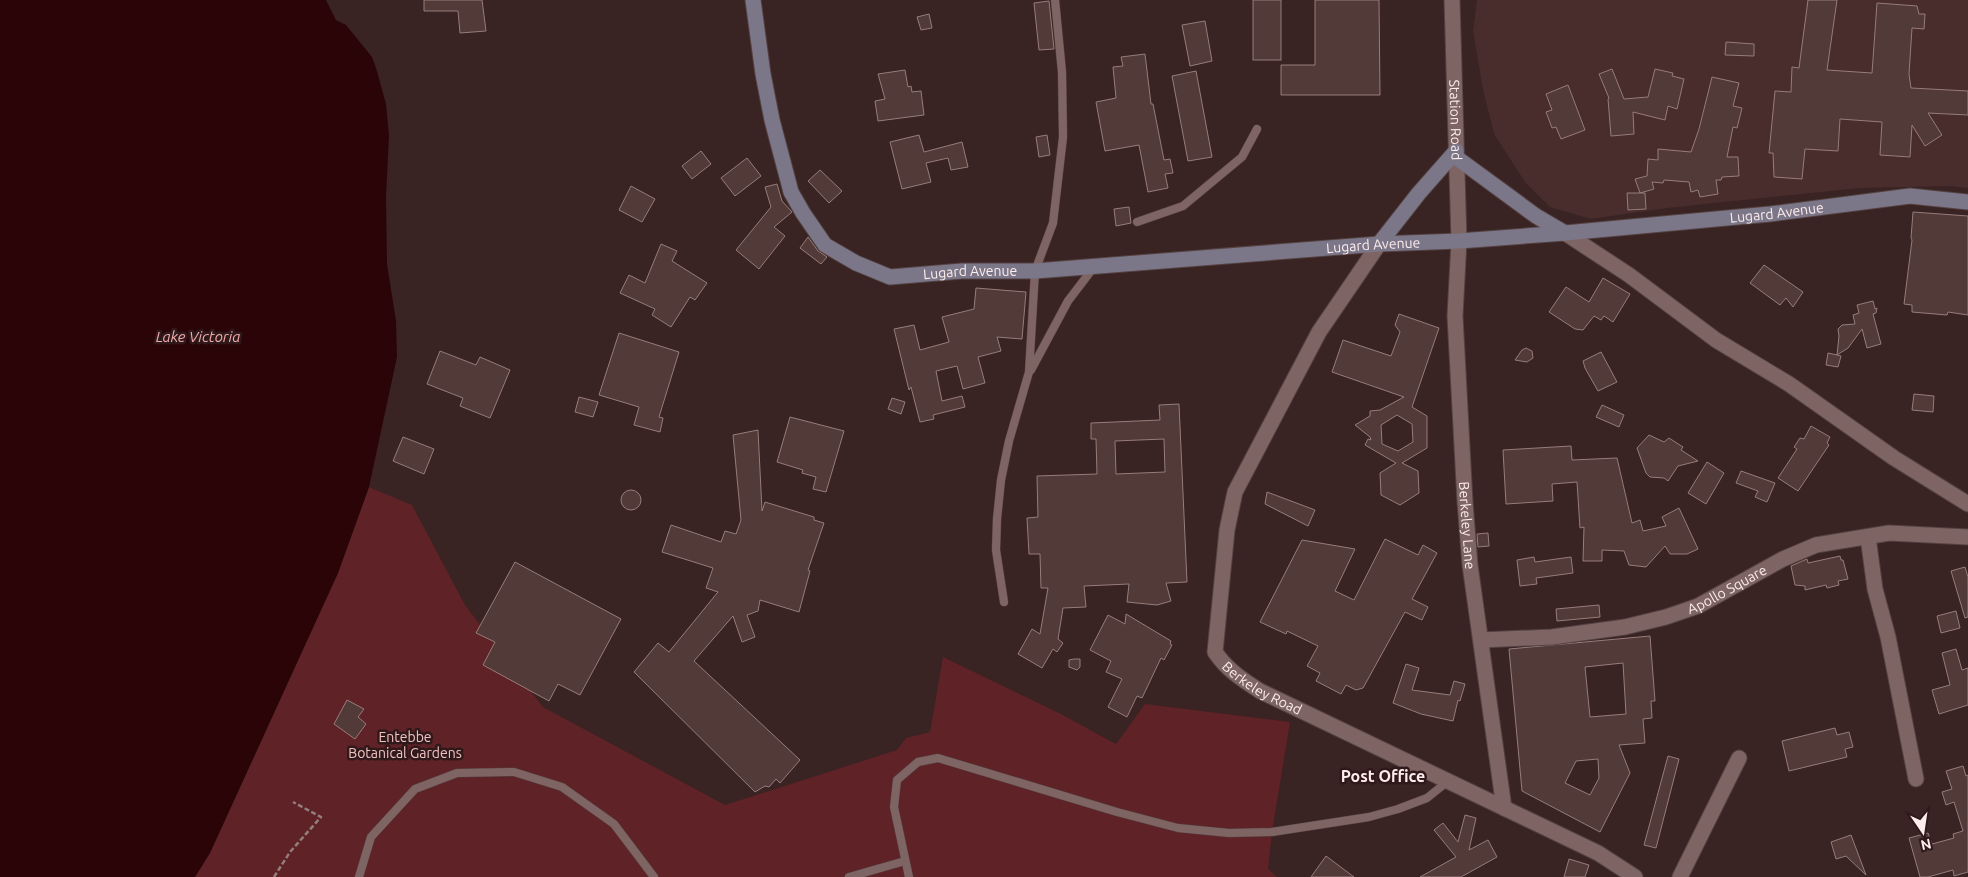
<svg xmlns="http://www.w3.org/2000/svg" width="1968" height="877" viewBox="0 0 1968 877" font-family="Ubuntu,sans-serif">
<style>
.built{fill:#492c2c}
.green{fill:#5f2226}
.water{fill:#2b0408}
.building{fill:#523a39;stroke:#977c7b;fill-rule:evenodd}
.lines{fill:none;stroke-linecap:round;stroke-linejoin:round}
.lane-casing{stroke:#554242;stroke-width:9}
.street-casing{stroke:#554242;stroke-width:17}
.secondary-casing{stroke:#554242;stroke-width:17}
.path{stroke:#917e7d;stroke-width:2.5;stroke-dasharray:5 2.5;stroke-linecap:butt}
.lane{stroke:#7f6464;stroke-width:8}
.street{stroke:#7f6464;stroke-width:15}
.secondary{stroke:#7b7789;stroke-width:15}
.labels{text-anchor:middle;stroke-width:5;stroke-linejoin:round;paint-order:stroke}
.street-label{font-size:14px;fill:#fdedec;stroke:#2f191a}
.park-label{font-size:14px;fill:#f3c3c2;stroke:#2f191a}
.water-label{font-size:15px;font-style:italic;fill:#f2abab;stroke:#2f191a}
.quarter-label{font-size:16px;font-weight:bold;fill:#fdedec;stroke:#2f191a}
</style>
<rect width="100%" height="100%" fill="#392323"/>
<polygon class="built" points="1477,0 1968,0 1968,188 1950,186 1860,188 1667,208 1591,219 1550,207 1525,182 1494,134 1483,90 1473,31"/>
<polygon class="green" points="369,487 412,505 465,605 543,707 725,805 897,750 906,738 930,732 943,657 1061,714 1116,744 1145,704 1290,722 1272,832 1268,869 1277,877 195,877 210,853 338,573"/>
<polygon class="water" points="0,0 326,0 336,20 346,25 372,57 376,68 386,104 389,136 386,197 387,264 396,321 397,357 369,487 338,573 210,853 195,877 0,877"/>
<g class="building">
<polygon points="424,0 482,0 486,31 460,33 458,11 424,11"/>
<rect x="1253" y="0" width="28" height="60"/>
<polygon points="1315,0 1379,0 1380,95 1281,95 1281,65 1315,65"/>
<polygon points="1808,0 1837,0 1827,70 1872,73 1877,3 1917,6 1919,14 1925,14 1924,29 1912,28 1909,74 1911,88 1968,91 1968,115 1928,113 1942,135 1925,146 1912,125 1910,157 1880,155 1882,122 1840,119 1838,151 1805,149 1802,179 1774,177 1773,153 1769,153 1775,91 1791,92 1792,67 1799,68"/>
<polygon points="1049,1 1054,49 1039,50 1034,3"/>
<polygon points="929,14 932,28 921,30 917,17"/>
<polygon points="1205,21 1212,61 1190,66 1182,25"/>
<polygon points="1726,42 1754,44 1754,56 1725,55"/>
<polygon points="1145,54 1151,104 1153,104 1164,160 1170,159 1173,173 1165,174 1168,188 1148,192 1139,145 1105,151 1096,102 1116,98 1113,67 1123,66 1121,57"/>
<polygon points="1612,69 1624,99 1648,97 1655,69 1673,73 1672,76 1684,79 1677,109 1668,106 1665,120 1633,112 1634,134 1611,136 1608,99 1609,98 1599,74"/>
<polygon points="905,70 908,87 911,86 912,92 921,91 924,115 878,121 875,101 885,99 878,74"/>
<polygon points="1196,71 1212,157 1188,161 1172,76"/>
<polygon points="1712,77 1739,83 1733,106 1742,108 1737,128 1733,127 1727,157 1738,157 1739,176 1722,177 1721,180 1716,180 1718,194 1700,197 1698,190 1691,192 1689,182 1664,180 1663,183 1652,182 1654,189 1640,193 1635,179 1647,176 1648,159 1658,160 1658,149 1691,152 1699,129"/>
<polygon points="1568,85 1585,130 1561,139 1556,127 1552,128 1546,112 1552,110 1546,94"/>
<polygon points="919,135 924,152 962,142 968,167 951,170 948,158 926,163 931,182 902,189 890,142"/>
<polygon points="1047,135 1050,155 1039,157 1036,137"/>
<polygon points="701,151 711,164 692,179 682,166"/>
<polygon points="747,158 761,176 735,196 721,178"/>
<polygon points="820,170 842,191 829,203 808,181"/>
<polygon points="777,184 782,201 792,212 774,227 785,236 759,269 736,250 771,207 765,187"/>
<polygon points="631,186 655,199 642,222 619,210"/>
<polygon points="1627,193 1645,193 1646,209 1628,210"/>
<polygon points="1129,207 1131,223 1116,226 1114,209"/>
<polygon points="1913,212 1968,216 1968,315 1948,312 1947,315 1912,312 1912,305 1904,304 1912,240 1911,238"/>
<polygon points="808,237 818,251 827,257 821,264 800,248"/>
<polygon points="661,244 677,251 672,261 707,283 695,300 690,297 671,327 652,315 655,309 620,293 629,275 645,283"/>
<polygon points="1764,265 1803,292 1793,307 1786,298 1780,305 1750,283"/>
<polygon points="1603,278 1630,294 1613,322 1604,316 1601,320 1594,316 1583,330 1575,329 1549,312 1566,287 1589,302"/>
<polygon points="976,288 1026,292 1022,339 997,337 1001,351 978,357 985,383 963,389 957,366 936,371 942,401 962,396 965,407 933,415 934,419 920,422 911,387 909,390 894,329 914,325 920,350 949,342 942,317 974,309"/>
<polygon points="1873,301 1875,309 1877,308 1876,313 1873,314 1881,344 1867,348 1862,329 1848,348 1837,355 1841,356 1838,367 1826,365 1828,353 1837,355 1839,336 1838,329 1842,325 1855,324 1853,315 1859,313 1857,305"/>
<path d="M 1399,314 L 1439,328 L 1412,407 L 1427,416 L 1427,448 L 1402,463 L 1418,471 L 1419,493 L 1400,505 L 1381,495 L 1380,473 L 1396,463 L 1365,445 L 1368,439 L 1371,440 L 1370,437 L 1355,425 L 1370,416 L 1370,411 L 1380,410 L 1404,397 L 1332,372 L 1343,340 L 1391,356 L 1400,332 L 1395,325 ZM 1397,415 L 1412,424 L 1413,442 L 1398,451 L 1382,444 L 1381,425 Z"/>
<polygon points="619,333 679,352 659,417 663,418 660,432 634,425 639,407 599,395"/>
<polygon points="1526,348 1532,351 1533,358 1527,362 1515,360 1522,350"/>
<polygon points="440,351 476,365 480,357 510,370 490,418 460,406 463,398 427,384"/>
<polygon points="1601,352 1617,382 1598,391 1585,368 1583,361"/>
<polygon points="1914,394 1934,396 1933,412 1912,410"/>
<polygon points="579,397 598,402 593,417 575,412"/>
<polygon points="892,398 905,402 901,414 888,409"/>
<path d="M 1179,404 L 1187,582 L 1166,583 L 1171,601 L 1157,605 L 1127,602 L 1129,584 L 1084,586 L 1086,607 L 1063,608 L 1058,639 L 1063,643 L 1057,652 L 1053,649 L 1042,668 L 1018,654 L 1032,629 L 1040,634 L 1048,588 L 1041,588 L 1040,554 L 1029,554 L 1027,518 L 1038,517 L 1037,476 L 1097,474 L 1096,439 L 1091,439 L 1091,423 L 1160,420 L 1159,405 ZM 1164,439 L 1165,472 L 1116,474 L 1115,441 Z"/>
<polygon points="1602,405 1624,415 1619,427 1596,417"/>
<polygon points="790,417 844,431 826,492 813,489 816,477 802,473 803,470 777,462"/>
<polygon points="1811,426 1830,437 1827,443 1829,445 1798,491 1778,478 1797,449 1794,447 1800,438 1804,439"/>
<polygon points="758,430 762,511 765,502 814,517 814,520 824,523 808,570 810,571 799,612 760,600 758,611 747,615 755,637 742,642 733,616 694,661 800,760 780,783 776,779 769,787 765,786 755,792 634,672 658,643 669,652 718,592 706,588 713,568 662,552 671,525 721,542 725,531 736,534 741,520 733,435"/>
<polygon points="1649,435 1664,442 1669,438 1683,447 1681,450 1698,461 1678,466 1668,481 1664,478 1650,477 1646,473 1637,448"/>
<polygon points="403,437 434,449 424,474 393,461"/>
<polygon points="1571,446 1572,460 1617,458 1632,523 1640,520 1643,531 1666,526 1662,517 1679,508 1698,549 1687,554 1670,554 1665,546 1646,567 1629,565 1624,551 1602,550 1602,561 1583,561 1584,527 1580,528 1577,482 1552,484 1553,501 1506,504 1503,450"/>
<polygon points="1707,462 1724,473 1706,504 1688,493"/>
<polygon points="1741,471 1775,483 1767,502 1755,497 1758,491 1736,483"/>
<circle cx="631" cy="500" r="10"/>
<polygon points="1267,492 1315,510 1308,526 1265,504"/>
<polygon points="1488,533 1489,546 1478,547 1477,534"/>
<polygon points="1385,539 1418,555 1423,545 1437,553 1412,599 1428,607 1422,620 1405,612 1363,688 1356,690 1346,685 1341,694 1316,681 1320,673 1307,666 1318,646 1287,631 1286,634 1260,622 1302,540 1355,549 1335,591 1354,600"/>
<polygon points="1840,556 1841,560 1843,560 1848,579 1838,581 1839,585 1827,588 1826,585 1805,590 1805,586 1795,585 1791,566 1807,559 1808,563"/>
<polygon points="1534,557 1535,562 1571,557 1573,573 1536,578 1537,584 1520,586 1517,560"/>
<polygon points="515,562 621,619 580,695 558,684 549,701 483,665 495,642 476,633"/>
<polygon points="1965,567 1968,577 1968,617 1965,618 1951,571"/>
<polygon points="1599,605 1600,617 1557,621 1556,609"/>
<polygon points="1956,611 1960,628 1941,633 1937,616"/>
<polygon points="1126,614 1171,641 1170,644 1172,645 1164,660 1161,658 1142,698 1137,696 1127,717 1108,707 1122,679 1106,672 1111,661 1090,650 1108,615 1125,624"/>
<path d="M 1650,636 L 1655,701 L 1651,701 L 1652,718 L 1643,719 L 1645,743 L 1619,745 L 1630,773 L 1600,832 L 1522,791 L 1509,649 ZM 1623,663 L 1626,714 L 1590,717 L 1585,667 ZM 1598,759 L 1599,778 L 1590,795 L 1565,783 L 1576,761 Z"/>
<polygon points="1956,649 1962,670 1968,668 1968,705 1939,714 1932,690 1950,685 1942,653"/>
<polygon points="1074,659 1080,659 1080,667 1077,670 1069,667 1069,660"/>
<polygon points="1406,664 1419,668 1412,690 1450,695 1454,681 1465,684 1460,701 1458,700 1453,721 1421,714 1393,703"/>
<polygon points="347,700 364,709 358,717 366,724 355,739 334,724"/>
<polygon points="1835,728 1837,735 1849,732 1853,747 1845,749 1847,757 1789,771 1782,741"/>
<polygon points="1668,756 1679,759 1656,848 1644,845"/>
<polygon points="1963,766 1966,776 1968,775 1968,872 1954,876 1953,870 1928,877 1920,877 1909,838 1928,833 1932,844 1954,838 1953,834 1963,831 1954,802 1946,805 1942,792 1952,789 1946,771"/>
<polygon points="1465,815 1476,818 1469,850 1488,840 1497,857 1461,877 1420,877 1456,857 1434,830 1443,823 1458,842"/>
<polygon points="1851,835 1866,875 1846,856 1836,859 1831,842"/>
<polygon points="1326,856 1354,877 1311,877"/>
<polygon points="1569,859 1589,865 1585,877 1564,877"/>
</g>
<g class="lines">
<g class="lane-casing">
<g id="lane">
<polyline points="1137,222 1183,206 1242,157 1257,129"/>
<polyline points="1031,370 1068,301 1094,267"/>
<polyline points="1004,602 996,550 997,519 1001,480 1009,441 1029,372 1035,271 1053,223 1063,137 1062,72 1055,0"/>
<polyline points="359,877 371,837 415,789 457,773 514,772 562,787 614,824 654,877"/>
<polyline points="849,877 905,861"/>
<polyline points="909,877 894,807 897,780 918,762 938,758 1117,812 1178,828 1229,833 1272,832 1369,817 1398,809 1427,798 1447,782"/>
</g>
</g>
<g class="street-casing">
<g id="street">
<path id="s1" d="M 1452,0 L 1459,241 L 1455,316 L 1465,502 L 1470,565 L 1504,808"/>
<polyline points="1565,233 1629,275 1716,340 1789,384 1894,458 1968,504"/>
<path id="s2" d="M 1379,244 L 1319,332 L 1235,492 L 1227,530 L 1215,652 C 1227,670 1243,680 1260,691 L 1598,853 L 1635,877"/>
<polyline points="1868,537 1875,589 1888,637 1916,779"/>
<path id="s3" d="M 1481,640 L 1552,637 L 1625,627 L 1666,617 L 1698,606 L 1783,559 L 1816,545 L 1889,533 L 1968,537"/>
<polyline points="1680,877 1739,758"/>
</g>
</g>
<g class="secondary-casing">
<g id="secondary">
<path id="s4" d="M 753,0 L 763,74 L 772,120 L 791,192 L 803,213 L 825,245 L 856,263 L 890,277 L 962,271 L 1035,271 L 1379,244 L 1459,241 L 1565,233 L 1770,214 L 1910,196 L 1968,202"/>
<polyline points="1457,158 1536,216 1565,233"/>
<polyline points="1379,244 1419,193 1456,151"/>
</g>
</g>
<polyline class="path" points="274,877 290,852 321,817 293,802"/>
<use href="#lane" class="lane"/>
<use href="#street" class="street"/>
<use href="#secondary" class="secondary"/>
</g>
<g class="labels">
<g class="street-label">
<text dy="5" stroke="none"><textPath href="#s1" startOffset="120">Station Road</textPath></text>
<text dy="5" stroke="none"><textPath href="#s4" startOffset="1221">Lugard Avenue</textPath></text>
<text dy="5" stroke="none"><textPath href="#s4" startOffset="816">Lugard Avenue</textPath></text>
<text dy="5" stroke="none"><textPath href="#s4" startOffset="412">Lugard Avenue</textPath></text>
<text dy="5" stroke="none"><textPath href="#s1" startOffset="526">Berkeley Lane</textPath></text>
<text dy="5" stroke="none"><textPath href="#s3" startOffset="254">Apollo Square</textPath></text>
<text dy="5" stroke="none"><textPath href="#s2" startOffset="509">Berkeley Road</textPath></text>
</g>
<g class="park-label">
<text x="405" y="742">Entebbe<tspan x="405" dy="16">Botanical Gardens</tspan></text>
</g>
<g class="water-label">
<text x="198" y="342">Lake Victoria</text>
</g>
<g class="quarter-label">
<text x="1383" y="782">Post Office</text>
</g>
</g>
<g transform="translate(1923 832) rotate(167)" stroke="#2f191a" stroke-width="4" paint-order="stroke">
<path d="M0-4L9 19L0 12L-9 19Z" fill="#fdedec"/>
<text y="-8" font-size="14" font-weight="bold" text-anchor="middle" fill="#fdedec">N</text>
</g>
</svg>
